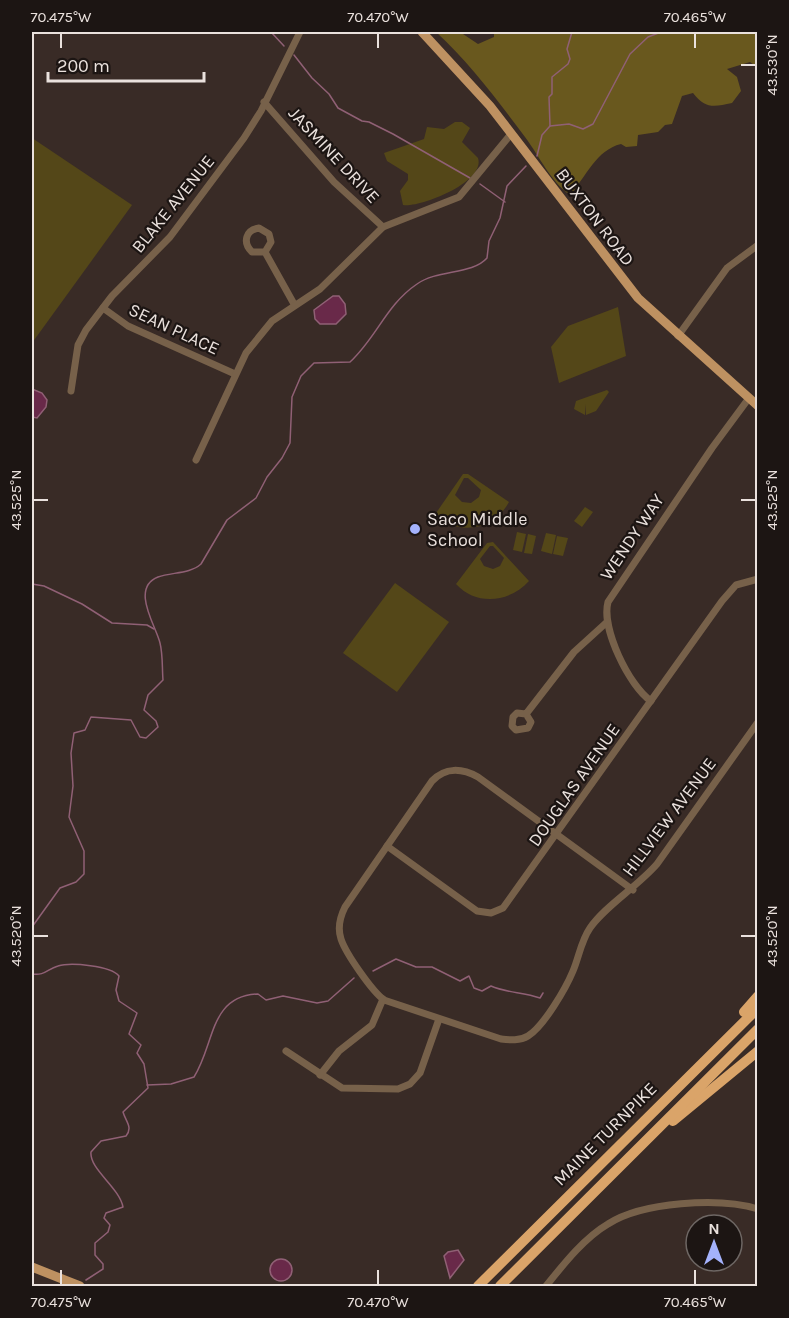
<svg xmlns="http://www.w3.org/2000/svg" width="789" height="1318" viewBox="0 0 789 1318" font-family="Karla,sans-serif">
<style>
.green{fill:#544718;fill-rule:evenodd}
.forest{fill:#69581e}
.water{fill:#692949;stroke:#906075;stroke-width:1.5}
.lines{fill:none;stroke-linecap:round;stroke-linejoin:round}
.stream{stroke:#906075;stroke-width:1.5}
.minor{stroke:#77614a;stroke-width:7}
.major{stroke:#be9161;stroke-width:9}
.highway{stroke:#daa469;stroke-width:10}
.ticks{fill:none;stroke:#eae1dd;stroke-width:2}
.poi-dot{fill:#a4b2fc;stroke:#1c1513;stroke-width:2}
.labels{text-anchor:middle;stroke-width:4.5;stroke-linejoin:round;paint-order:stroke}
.street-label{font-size:18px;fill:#eae1dd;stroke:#1c1513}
.poi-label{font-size:18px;fill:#eae1dd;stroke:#1c1513;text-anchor:start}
.neatline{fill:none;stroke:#eae1dd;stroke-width:2}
.ticks-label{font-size:15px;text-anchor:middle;fill:#eae1dd}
</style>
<rect width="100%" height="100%" fill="#392b26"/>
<g class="green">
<path d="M 455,122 L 462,122 L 470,128 L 462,142 L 478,158 C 486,182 420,208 403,205 L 400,191 L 408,180 L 408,174 L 387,161 L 384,153 L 424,139 L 427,127 L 444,129 Z"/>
<polygon points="32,138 132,205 32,343"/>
<polygon points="618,307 626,356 559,383 551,347 568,326"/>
<polygon points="607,390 609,392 596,411 586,415 586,404 585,415 574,409 576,401"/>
<path d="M 463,474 L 468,474 L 509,502 C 493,531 460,535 434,516 ZM 464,478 L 468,478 L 481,490 L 479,497 L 471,503 L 462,502 L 455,495 Z"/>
<polygon points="585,507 593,512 582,527 574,521"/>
<polygon points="517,532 526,534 522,552 513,550"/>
<polygon points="546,533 556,535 552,554 541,551"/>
<polygon points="528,534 536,536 532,554 524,553"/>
<polygon points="557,536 568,538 563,556 553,554"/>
<path d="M 493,542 L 529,581 C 509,603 476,606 456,584 L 487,543 ZM 490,546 L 493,546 L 504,558 L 500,566 L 493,569 L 484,566 L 480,559 Z"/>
<polygon points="395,583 449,622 397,692 343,653"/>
</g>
<path class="forest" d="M 436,32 L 460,32 L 478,44 L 494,37 L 494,32 L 757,32 L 757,67 L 750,62 L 727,69 L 737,77 L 741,91 L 732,103 C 714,107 705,109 693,93 L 682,96 L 672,124 L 665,125 L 658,132 L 638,135 L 637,146 L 626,147 L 621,144 C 596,150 586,177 570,195 C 550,181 540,157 525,137 C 498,101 469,62 436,32 Z"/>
<g class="water">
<polygon points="333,296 339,296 345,304 346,314 336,324 320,324 315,319 314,310"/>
<polygon points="32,389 42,393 47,400 46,407 37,418 32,417"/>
<polygon points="458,1250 464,1260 450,1278 444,1256 448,1252"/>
<circle cx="281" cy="1270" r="11"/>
</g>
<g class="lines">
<g class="stream">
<polyline points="271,32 284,46"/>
<polyline points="294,55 312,78 329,94 338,108 362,121 369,122 393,134 470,178"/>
<polyline points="550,126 569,124 583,129 593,124 630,54 648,37 661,32"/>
<polyline points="537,156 542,135 550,126 549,97 552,94 552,77 568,64 570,59 567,49 572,32"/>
<polyline points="480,184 505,202"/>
<polyline points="32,584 44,586 82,604 112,623 147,625 154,629"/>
<path d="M 32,927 L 60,888 L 76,882 L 84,874 L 84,851 L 69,817 L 73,786 L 71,753 L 74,733 L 85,730 L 91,717 L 131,720 L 140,737 L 146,738 L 158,727 L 156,721 L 144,710 L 148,695 L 163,680 C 162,668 163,655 160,643 C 156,626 130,588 158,577 C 172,572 190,574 201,564 L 227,520 L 256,498 L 267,477 L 282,458 L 290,443 L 292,397 L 301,376 L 314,363 L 350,362 C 377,337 386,305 417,284 C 438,269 472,275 487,258 L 489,241 L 500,218 L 507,186 L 526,166"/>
<path d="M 373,971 L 396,959 L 416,967 L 432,967 L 460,981 L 469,976 L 474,988 L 482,991 L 491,986 C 507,993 523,992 540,998 L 543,993"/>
<path d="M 32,974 C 45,976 47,969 58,966 C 71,962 111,966 119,976 L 116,990 L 119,1001 L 137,1013 L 129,1034 L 141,1045 L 137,1053 L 144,1064 L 148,1088 L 123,1112 C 126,1122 133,1127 126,1136 L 101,1141 L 91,1152 C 89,1169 119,1187 123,1207 L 106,1213 L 104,1218 L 110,1225 L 108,1232 L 95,1243 L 95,1255 L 103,1264 L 103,1269 L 86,1280"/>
<path d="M 147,1085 L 171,1084 L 194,1077 C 215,1044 209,996 258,994 L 266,1000 L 283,996 L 317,1003 L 328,1001 L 354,978"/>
</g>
<g class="minor">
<polyline points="264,102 334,182 383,227"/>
<path d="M 265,252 L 252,252 C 242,242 246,230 259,228 L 269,234 L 271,242 L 265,252 L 294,304"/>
<polyline points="103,308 128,326 235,374"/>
<polyline points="678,336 727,268 758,245"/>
<polyline points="71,391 78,345 86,330 112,296 170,237 244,138 261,111 300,32"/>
<polyline points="196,460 246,353 272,321 320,289 383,227 459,197 511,134"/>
<path d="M 651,701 C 629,686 601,628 608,602 L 712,448 L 749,398"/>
<polyline points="526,714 531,722 528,728 516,730 512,726 513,717 517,713 526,714 574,652 607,622"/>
<polyline points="387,846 477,911 491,913 503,908 722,601 736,585 758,579"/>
<path d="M 633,890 L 478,777 C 462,768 445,767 432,781 L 345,907 C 340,917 337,927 341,939 C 346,954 372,991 384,1000 L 501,1039 C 510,1040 520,1041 528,1036 C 544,1026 566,988 573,971 C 579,957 581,941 590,928 C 605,906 637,887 657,864 L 758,722"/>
<polyline points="286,1051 342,1088 398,1089 410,1084 420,1073 439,1019"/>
<polyline points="320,1075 339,1051 372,1025 383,999"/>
<path d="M 546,1286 C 563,1265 584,1238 608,1224 C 642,1202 719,1197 758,1209"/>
</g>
<g class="major">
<polyline points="422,32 490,106 638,298 758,406"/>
<polyline points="32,1267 80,1286"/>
</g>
<g class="highway">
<polyline points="744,1012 758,996"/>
<polyline points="673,1121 758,1051"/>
<polyline points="478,1286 758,1008"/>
<polyline points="500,1286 758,1029"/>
</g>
</g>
<path class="ticks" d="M 61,33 L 61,48M 378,33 L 378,48M 695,33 L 695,48M 741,65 L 756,65M 33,500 L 48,500M 741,500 L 756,500M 33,936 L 48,936M 741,936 L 756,936M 61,1270 L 61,1285M 378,1270 L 378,1285M 695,1270 L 695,1285"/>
<circle class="poi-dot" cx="415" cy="529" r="6"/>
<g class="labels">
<g class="street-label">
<text transform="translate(334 155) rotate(47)" y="6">JASMINE DRIVE</text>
<text transform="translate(173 204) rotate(-51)" y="6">BLAKE AVENUE</text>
<text transform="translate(595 217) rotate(53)" y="6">BUXTON ROAD</text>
<text transform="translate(174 329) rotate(25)" y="6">SEAN PLACE</text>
<text transform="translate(632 537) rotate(-56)" y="6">WENDY WAY</text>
<text transform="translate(574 785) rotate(-55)" y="6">DOUGLAS AVENUE</text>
<text transform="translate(669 817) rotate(-53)" y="6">HILLVIEW AVENUE</text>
<text transform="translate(605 1134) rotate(-45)" y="6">MAINE TURNPIKE</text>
</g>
<g class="poi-label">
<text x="427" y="525">Saco Middle<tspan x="427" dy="21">School</tspan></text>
</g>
</g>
<rect width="789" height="1318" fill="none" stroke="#1c1513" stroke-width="66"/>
<g transform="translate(714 1243)"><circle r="28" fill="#1c1513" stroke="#6e6764" stroke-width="1.5"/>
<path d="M0-4.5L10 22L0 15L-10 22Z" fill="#a4b2fc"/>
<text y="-9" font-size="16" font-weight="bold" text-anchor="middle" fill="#eae1dd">N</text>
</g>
<path d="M48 72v9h156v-9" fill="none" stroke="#eae1dd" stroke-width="3"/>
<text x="57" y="72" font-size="18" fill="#eae1dd" stroke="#1c1513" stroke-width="4.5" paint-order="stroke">200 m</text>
<rect x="33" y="33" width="723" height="1252" class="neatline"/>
<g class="ticks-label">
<text x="61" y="22">70.475°W</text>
<text x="378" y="22">70.470°W</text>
<text x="695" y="22">70.465°W</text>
<text transform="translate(772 65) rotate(-90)" y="5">43.530°N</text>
<text transform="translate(16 500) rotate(-90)" y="5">43.525°N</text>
<text transform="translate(772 500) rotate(-90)" y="5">43.525°N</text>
<text transform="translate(16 936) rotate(-90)" y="5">43.520°N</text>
<text transform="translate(772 936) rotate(-90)" y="5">43.520°N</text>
<text x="61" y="1307">70.475°W</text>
<text x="378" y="1307">70.470°W</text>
<text x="695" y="1307">70.465°W</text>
</g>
</svg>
